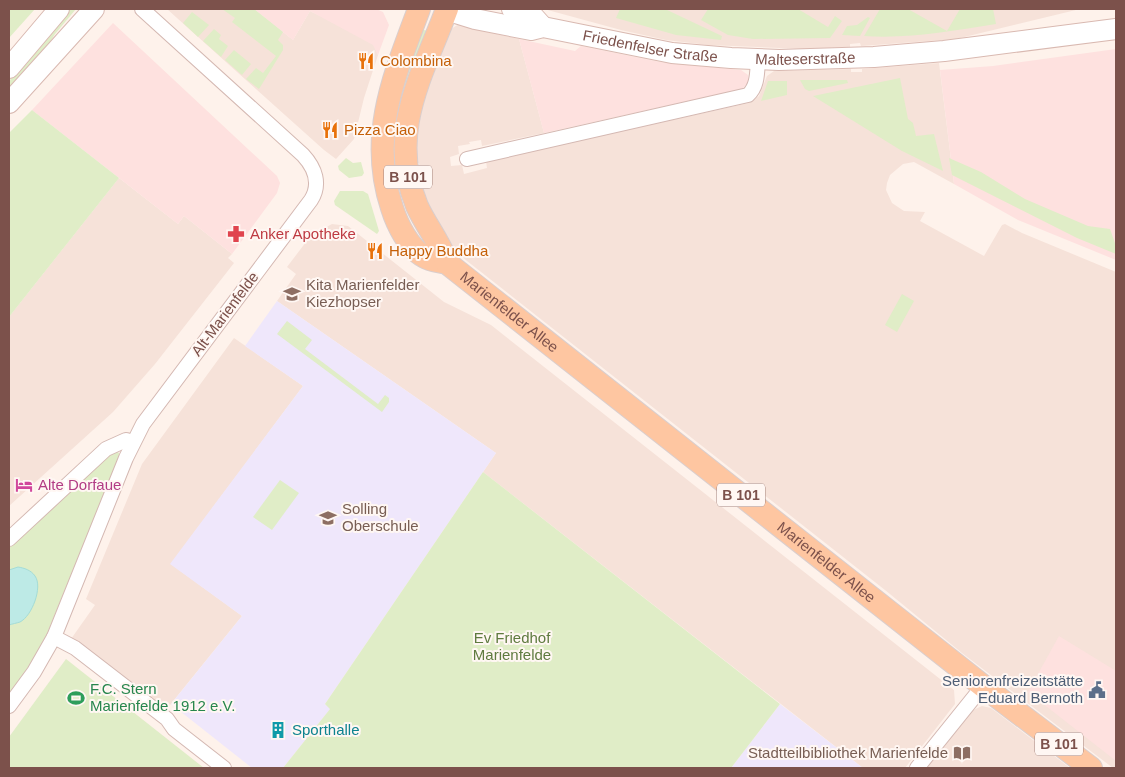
<svg xmlns="http://www.w3.org/2000/svg" width="1125" height="777" viewBox="0 0 1125 777" font-family="Arial,sans-serif">
<style>
.residential{fill:#f6e2d9}
.commercial{fill:#fee1df}
.education{fill:#efe7fb}
.green{fill:#e0edc7}
.water{fill:#bdeae6;stroke:#a3dcd7}
.lines{fill:none;stroke-linecap:round;stroke-linejoin:round}
.street-casing{stroke:#d4b8b2;stroke-width:16}
.secondary-casing{stroke:#d9b9b1;stroke-width:22}
.primary-casing{stroke:#dacecd;stroke-width:24}
.street{stroke:#fff;stroke-width:14}
.secondary{stroke:#fff;stroke-width:20}
.primary{stroke:#fec6a1;stroke-width:22}
.labels{text-anchor:middle;stroke-width:4;stroke-linejoin:round;paint-order:stroke}
.shield{fill:#fff7f3;stroke:#a3837d;stroke-width:1}
.shield-label{font-size:14px;font-weight:bold;fill:#7c514b}
.street-label{font-size:15px;fill:#7c514b;stroke:#fff7f3}
.food-label{font-size:15px;fill:#c56008;stroke:#fff7f3;text-anchor:start}
.health-label{font-size:15px;fill:#be3a42;stroke:#fff7f3;text-anchor:start}
.education-label{font-size:15px;fill:#785e54;stroke:#fff7f3;text-anchor:start}
.hotel-label{font-size:15px;fill:#b23c85;stroke:#fff7f3;text-anchor:start}
.park-label{font-size:15px;fill:#5f7b3f;stroke:#fff7f3}
.service-label{font-size:15px;fill:#4e5e75;stroke:#fff7f3;text-anchor:end}
.leisure-label{font-size:15px;fill:#27864d;stroke:#fff7f3;text-anchor:start}
.culture-label{font-size:15px;fill:#0d838f;stroke:#fff7f3;text-anchor:start}
</style>
<rect width="100%" height="100%" fill="#fef2eb"/>
<g class="residential">
<polygon points="167,9 254,9 293,40 310,11 372,41 378,55 364,98 354,139 336,159 324,150"/>
<polygon points="544,9 1080,9 956,39 861,46 860,43 850,44 850,47 803,49 708,45 666,40 621,30"/>
<polygon points="459,24 493,30 497,34 519,39 544,133 482,146 481,140 469,142 470,144 458,146 459,154 450,157 451,166 462,165 464,174 487,168 486,161 749,103 759,96 767,76 774,71 851,69 851,72 862,72 862,69 939,63 954,184 914,162 903,164 890,175 887,183 886,190 892,203 904,211 925,212 920,221 984,256 1002,225 1005,224 1022,233 1116,272 1116,768 1113,768 962,653 885,590 462,257 449,243 440,231 416,179 421,177 419,163 414,164 416,112 451,29"/>
<polygon points="119,178 178,224 184,216 232,254 228,258 234,263 155,364 113,412 9,506 9,317"/>
<polygon points="332,224 348,226 444,302 491,325 954,690 955,704 905,768 863,768 483,472 496,453 277,301 296,274 287,267 306,242 319,231"/>
<polygon points="234,338 303,386 171,564 242,616 166,710 113,668 71,639 95,605 86,599 142,464"/>
<polygon points="982,706 991,708 1070,768 926,768 971,711"/>
</g>
<g class="commercial">
<polygon points="254,9 376,9 383,12 389,25 378,55 373,45 310,11 293,40"/>
<polygon points="113,23 277,176 280,183 277,193 232,254 184,216 178,224 32,110"/>
<polygon points="519,39 575,51 581,46 660,62 741,70 748,75 749,82 742,89 544,133"/>
<polygon points="1116,49 1116,260 1018,220 954,184 940,70 993,66"/>
<polygon points="1059,636 1116,671 1116,761 1028,692"/>
</g>
<g class="education">
<polygon points="277,301 496,453 325,704 331,708 283,768 252,768 171,704 242,616 170,564 303,386 245,346"/>
<polygon points="780,704 863,768 731,768"/>
</g>
<g class="green">
<polygon points="9,9 35,9 9,38"/>
<polygon points="70,9 76,9 55,34 39,60 9,93 9,81 50,36"/>
<polygon points="222,9 254,9 283,32 278,40 283,45 283,50 259,89 246,79 256,68 263,73 276,56 232,22 235,18"/>
<polygon points="620,9 665,9 722,36 721,40 676,35 616,18"/>
<polygon points="708,9 798,9 828,27 835,16 842,21 830,38 753,39 728,35 701,20"/>
<path d="M 880,9 L 908,9 L 947,31 L 960,9 L 993,9 L 996,24 C 952,31 909,39 864,36 Z"/>
<polygon points="192,12 209,25 198,37 183,23"/>
<polygon points="868,17 870,18 860,36 842,35 847,26 857,25"/>
<polygon points="214,29 221,35 219,39 228,46 221,57 203,41"/>
<polygon points="420,29 428,31 400,167 391,170 391,127"/>
<polygon points="234,50 251,64 242,75 225,60"/>
<polygon points="900,78 908,119 913,123 916,136 934,134 943,171 902,151 813,96"/>
<polygon points="800,80 847,80 848,83 809,91 805,89"/>
<polygon points="768,81 787,81 787,95 761,101"/>
<polygon points="32,110 119,178 9,317 9,133"/>
<polygon points="346,158 353,163 361,162 364,173 362,176 349,178 339,170 338,166"/>
<polygon points="949,158 981,172 1025,199 1088,226 1110,229 1116,246 1116,254 1077,238 952,175"/>
<polygon points="340,191 363,191 368,194 379,231 377,234 335,205 334,201"/>
<polygon points="902,294 914,301 897,332 885,325"/>
<polygon points="287,321 312,340 305,349 378,404 385,395 389,398 389,402 382,412 277,334"/>
<polygon points="116,451 119,453 119,457 44,641 19,682 9,696 9,548 110,454"/>
<polygon points="483,472 780,704 731,768 283,768 330,709 325,704"/>
<polygon points="280,480 299,493 272,530 253,517"/>
<polygon points="66,659 204,768 9,768 9,737"/>
</g>
<path class="water" d="M 18,567 C 24,568 31,570 35,576 C 43,587 32,616 20,622 C 17,623 12,624 9,625 L 9,570 Z"/>
<g class="lines">
<g class="street-casing">
<g id="street">
<path d="M 467,159 L 748,95 C 758,86 757,72 758,60"/>
<polyline points="9,539 106,449 126,440 133,442"/>
<polyline points="54,637 75,648 167,719 174,729 224,768"/>
<path d="M 9,706 L 34,672 L 54,637 L 126,458 L 143,424 L 311,200 C 321,184 315,168 303,155 L 142,9"/>
<polyline points="917,768 983,686"/>
</g>
</g>
<g class="secondary-casing">
<g id="secondary">
<polyline points="512,9 534,17 543,27"/>
<path id="s1" d="M 446,10 L 475,19 L 531,30 L 543,27 L 672,53 L 731,58 L 779,60 L 874,57 L 944,51 L 1116,29"/>
<polyline points="9,68 59,9"/>
<polyline points="9,103 94,9"/>
</g>
</g>
<g class="primary-casing">
<g id="primary">
<path id="s2" d="M 419,9 C 394,76 368,136 392,208 C 397,224 409,249 425,257 C 431,261 441,261 447,263 L 983,686 L 1091,768"/>
<path d="M 447,9 C 422,76 387,132 417,206 C 426,226 440,242 447,263"/>
</g>
</g>
<use href="#street" class="street"/>
<use href="#secondary" class="secondary"/>
<use href="#primary" class="primary"/>
</g>
<defs>
<g id="restaurant-bare" transform="scale(1.35)"><path d="M-5-6h1v4h1v-4h1v4h1v-4h1v5L-1.5 .5V6h-2V.5L-5-1ZM5-6V6H3V1.5H1.5Q1.5-4 5-6Z" fill="#e8710a" stroke="#fff7f3" stroke-width="2.5" paint-order="stroke"/></g>
<g id="pharmacy-bare" transform="scale(1.35)"><path d="M-2-6h4v4h4v4h-4v4h-4v-4h-4v-4h4Z" fill="#e0444e" stroke="#fff7f3" stroke-width="2.5" paint-order="stroke"/></g>
<g id="school-bare" transform="scale(1.35)"><path d="M0-5L7-2L0 1L-7-2ZM-4 1L0 2.5L4 1V4Q0 6-4 4Z" fill="#8d6e63" stroke="#fff7f3" stroke-width="2.5" paint-order="stroke"/></g>
<g id="hotel-bare" transform="scale(1.35)"><path d="M-6-4.5h1.5V1H6V5H4.5V3h-9V5H-6ZM-4 0a1.8 1.8 0 1 1 3.6 0ZM.5 0V-2.5h3Q6-2.5 6 0Z" fill="#d1479c" stroke="#fff7f3" stroke-width="2.5" paint-order="stroke"/></g>
<g id="civic-bare" transform="scale(1.35)"><path d="M-.6-6.5H3V-4.5H.6V-3L4-1V1h2V6H-6V1h2V-1L-.6-3ZM-1.2 2.5V6h2.4V2.5Z" fill="#5c6f8a" stroke="#fff7f3" stroke-width="2.5" paint-order="stroke"/></g>
<g id="stadium-bare" transform="scale(1.35)"><path d="M0-5a6.5 5 0 1 0 0 10a6.5 5 0 1 0 0-10ZM-3.5-1.8h7v3.6h-7Z" fill="#2e9e5b" stroke="#fff7f3" stroke-width="2.5" paint-order="stroke"/></g>
<g id="building-bare" transform="scale(1.35)"><path d="M-4-6H4V6H1V3H-1V6H-4ZM-2.5-4.3h1.7v1.8h-1.7ZM.8-4.3h1.7v1.8H.8ZM-2.5-1h1.7V.8h-1.7ZM.8-1h1.7V.8H.8Z" fill="#0f9aa8" stroke="#fff7f3" stroke-width="2.5" paint-order="stroke"/></g>
<g id="library-bare" transform="scale(1.35)"><path d="M-6-4Q-3-5.5-.7-3.5V5Q-3 3-6 4ZM6-4Q3-5.5 .7-3.5V5Q3 3 6 4Z" fill="#8d6e63" stroke="#fff7f3" stroke-width="2.5" paint-order="stroke"/></g>
</defs>
<g fill-rule="evenodd">
<use href="#restaurant-bare" x="366" y="61"/>
<use href="#restaurant-bare" x="330" y="130"/>
<use href="#pharmacy-bare" x="236" y="234"/>
<use href="#restaurant-bare" x="375" y="251"/>
<use href="#school-bare" x="292" y="294"/>
<use href="#hotel-bare" x="24" y="485"/>
<use href="#school-bare" x="328" y="518"/>
<use href="#civic-bare" x="1097" y="690"/>
<use href="#stadium-bare" x="76" y="698"/>
<use href="#building-bare" x="278" y="730"/>
<use href="#library-bare" x="962" y="753"/>
</g>
<g class="labels">
<g class="shield">
<rect x="384" y="165.5" width="48" height="23" rx="4"/>
<rect x="717" y="483.5" width="48" height="23" rx="4"/>
<rect x="1035" y="732.5" width="48" height="23" rx="4"/>
</g>
<g class="shield-label">
<text x="408" y="182">B 101</text>
<text x="741" y="500">B 101</text>
<text x="1059" y="749">B 101</text>
</g>
<g class="street-label">
<text dy="5" stroke="none"><textPath href="#s1" startOffset="209">Friedenfelser Straße</textPath></text>
<text dy="5" stroke="none"><textPath href="#s1" startOffset="365">Malteserstraße</textPath></text>
<text dy="5" stroke="none"><textPath href="#s2" startOffset="368">Marienfelder Allee</textPath></text>
<text transform="translate(225 314) rotate(-53)" y="5">Alt-Marienfelde</text>
<text dy="5" stroke="none"><textPath href="#s2" startOffset="772">Marienfelder Allee</textPath></text>
</g>
<g class="food-label">
<text x="380" y="66">Colombina</text>
<text x="344" y="135">Pizza Ciao</text>
<text x="389" y="256">Happy Buddha</text>
</g>
<g class="health-label">
<text x="250" y="239">Anker Apotheke</text>
</g>
<g class="education-label">
<text x="306" y="290">Kita Marienfelder<tspan x="306" dy="17">Kiezhopser</tspan></text>
<text x="342" y="514">Solling<tspan x="342" dy="17">Oberschule</tspan></text>
<text x="948" y="758" text-anchor="end">Stadtteilbibliothek Marienfelde</text>
</g>
<g class="hotel-label">
<text x="38" y="490">Alte Dorfaue</text>
</g>
<g class="park-label">
<text x="512" y="643">Ev Friedhof<tspan x="512" dy="17">Marienfelde</tspan></text>
</g>
<g class="service-label">
<text x="1083" y="686">Seniorenfreizeitstätte<tspan x="1083" dy="17">Eduard Bernoth</tspan></text>
</g>
<g class="leisure-label">
<text x="90" y="694">F.C. Stern<tspan x="90" dy="17">Marienfelde 1912 e.V.</tspan></text>
</g>
<g class="culture-label">
<text x="292" y="735">Sporthalle</text>
</g>
</g>
<rect width="1125" height="777" fill="none" stroke="#7c514b" stroke-width="20"/>
</svg>
